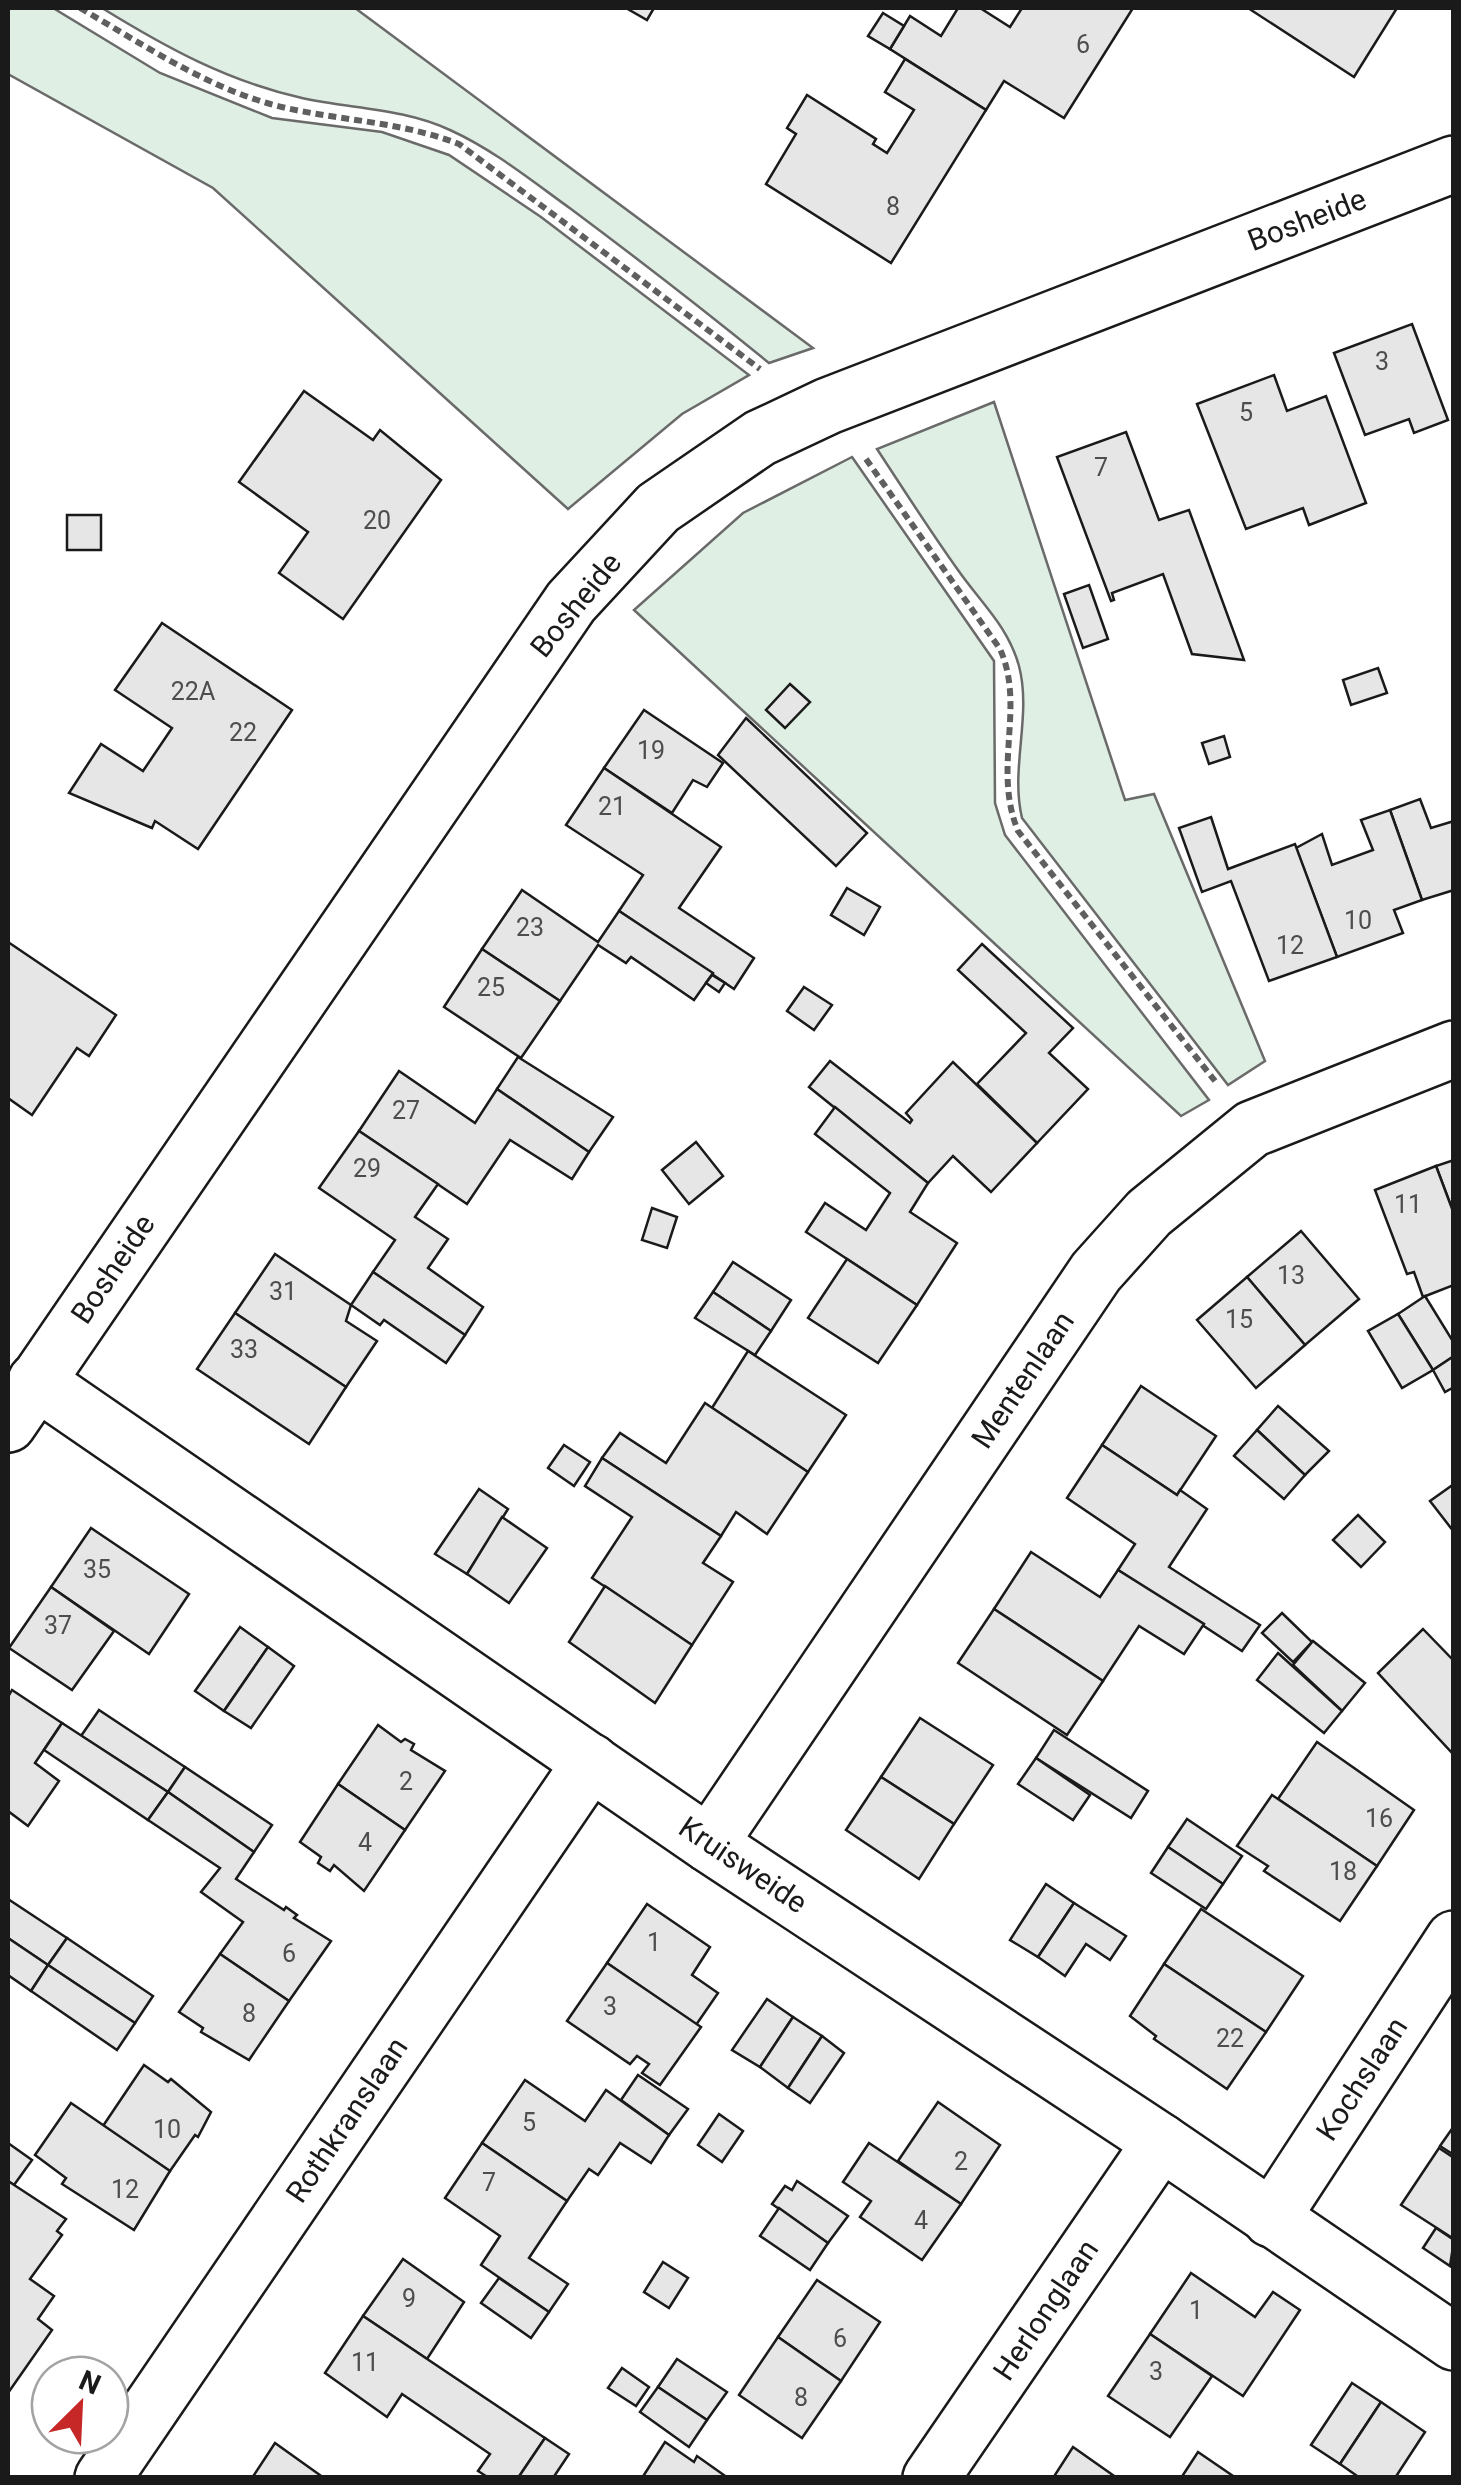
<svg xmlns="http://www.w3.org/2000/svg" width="1461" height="2485" viewBox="0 0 1461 2485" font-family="Roboto,sans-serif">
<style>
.green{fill:#e0efe3;stroke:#6a6a6a;stroke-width:2.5}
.building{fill:#e6e6e6;stroke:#1a1a1a;stroke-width:2.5}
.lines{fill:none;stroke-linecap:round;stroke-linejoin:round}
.minor-casing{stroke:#1a1a1a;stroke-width:60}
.path{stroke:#5f5f5f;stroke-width:6;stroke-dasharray:8 5;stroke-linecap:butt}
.minor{stroke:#fff;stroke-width:55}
.labels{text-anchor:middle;stroke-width:8;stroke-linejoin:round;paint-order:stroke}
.number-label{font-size:25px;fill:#4d4d4d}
.street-label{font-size:30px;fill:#1a1a1a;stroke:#fff}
</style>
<rect width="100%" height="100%" fill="#fff"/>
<g class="green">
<polygon points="8,8 53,8 160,73 272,118 382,132 449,155 541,217 749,375 682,414 568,509 213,188 8,74"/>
<path d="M 102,8 L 355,8 L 813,348 L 769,363 C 704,310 638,259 571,209 C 532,181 494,150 450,130 C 403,108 352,109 302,98 C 227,81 167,48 102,8 Z"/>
<path d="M 994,402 L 1125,800 L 1154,794 L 1265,1061 L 1228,1085 L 1022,818 C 1010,768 1032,716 1019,666 C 1008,626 981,603 958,570 C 930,531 904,490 877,449 Z"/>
<polygon points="852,457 994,661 995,803 1005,835 1209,1100 1181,1116 634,610 743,513"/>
</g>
<g class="building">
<polygon points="626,8 654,8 647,20"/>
<polygon points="958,8 980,8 1010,27 1022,8 1133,8 1064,118 1004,81 986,110 890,49 910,16 941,36"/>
<polygon points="1248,8 1397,8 1354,77"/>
<polygon points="883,13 904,26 890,49 868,36"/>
<polygon points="905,59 986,110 891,263 766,184 796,134 787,128 807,95 876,139 873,144 887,153 914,110 885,92"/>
<polygon points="1412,324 1448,420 1414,433 1409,419 1365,435 1334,353"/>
<polygon points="1274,375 1287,411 1326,396 1366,503 1309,525 1303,508 1246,529 1197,404"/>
<polygon points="304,391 373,440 380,430 441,480 343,619 279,573 308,532 239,482"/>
<polygon points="1126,432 1159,520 1189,510 1244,660 1192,654 1163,574 1112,593 1114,600 1111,601 1057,457"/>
<rect x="67" y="515" width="34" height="35"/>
<polygon points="1089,585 1108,639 1083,648 1064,594"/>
<polygon points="162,623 292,710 198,849 155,821 152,828 69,793 101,744 143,771 172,728 115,690"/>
<polygon points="1378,668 1387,693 1351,705 1343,680"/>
<polygon points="790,684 810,702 785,728 766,710"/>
<polygon points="644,710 723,763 707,787 693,780 672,813 604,768"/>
<polygon points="746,718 867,833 836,866 718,755"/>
<polygon points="1224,736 1230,757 1209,764 1202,743"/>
<polygon points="604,768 721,847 679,908 754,958 734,989 619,911 643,875 566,825"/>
<polygon points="1420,799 1431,828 1454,821 1454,890 1422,900 1390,810"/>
<polygon points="1390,810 1422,900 1394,910 1403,933 1337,957 1296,848 1322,834 1332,865 1373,850 1361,820"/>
<polygon points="1211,817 1228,869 1295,844 1337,957 1269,981 1231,881 1202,892 1179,828"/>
<polygon points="847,888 880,907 864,935 831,915"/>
<polygon points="522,890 598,942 619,911 713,973 694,1000 631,957 626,963 598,945 560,1001 482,949"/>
<polygon points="8,942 116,1015 89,1056 77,1048 32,1115 8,1098"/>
<polygon points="982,944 1073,1028 1049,1053 1088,1089 1037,1143 977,1084 1026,1033 958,970"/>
<polygon points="482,949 560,1001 521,1058 444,1007"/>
<polygon points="712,975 725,983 719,992 706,983"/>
<polygon points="804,987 832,1005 814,1030 787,1011"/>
<polygon points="518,1057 613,1117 589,1152 497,1089"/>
<polygon points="830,1061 910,1123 912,1120 906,1113 953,1062 1037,1143 991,1192 953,1156 928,1183 809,1087"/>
<polygon points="399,1071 475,1123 497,1089 589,1152 572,1179 510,1140 467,1204 359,1131"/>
<polygon points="835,1107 928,1183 910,1212 957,1243 917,1305 806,1232 825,1203 866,1230 890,1193 815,1134"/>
<polygon points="359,1131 438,1184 415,1217 448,1239 428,1268 483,1307 465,1335 373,1272 395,1240 319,1188"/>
<polygon points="696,1142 723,1176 689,1204 662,1170"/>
<polygon points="1454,1160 1454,1214 1436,1166"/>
<polygon points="1436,1166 1454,1214 1454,1285 1423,1297 1414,1272 1407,1274 1375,1190"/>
<polygon points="652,1208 677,1217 667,1248 642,1240"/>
<polygon points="1301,1231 1359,1299 1305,1345 1247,1277"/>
<polygon points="275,1254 351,1305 346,1321 377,1341 346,1387 235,1313"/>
<polygon points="847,1259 917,1305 878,1363 808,1318"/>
<polygon points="733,1262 791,1300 771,1331 713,1292"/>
<polygon points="373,1272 465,1335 446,1363 384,1320 380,1325 351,1305"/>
<polygon points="1247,1277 1305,1345 1256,1388 1197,1320"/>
<polygon points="713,1292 771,1331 755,1355 695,1318"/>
<polygon points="1425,1296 1454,1343 1454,1356 1433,1370 1398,1314"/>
<polygon points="235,1313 346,1387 309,1444 197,1369"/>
<polygon points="1398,1314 1433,1370 1402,1388 1368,1331"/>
<polygon points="748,1351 846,1415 808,1472 712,1408"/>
<polygon points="1454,1356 1454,1387 1445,1392 1433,1370"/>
<polygon points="1141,1386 1216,1436 1177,1495 1102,1445"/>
<polygon points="705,1403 808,1472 767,1534 736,1512 721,1536 602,1458 620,1433 666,1463"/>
<polygon points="1278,1406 1329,1451 1305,1475 1257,1430"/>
<polygon points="1257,1430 1305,1475 1284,1499 1234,1456"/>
<polygon points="564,1445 590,1462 574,1486 548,1468"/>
<polygon points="1102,1445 1177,1495 1180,1490 1207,1509 1169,1567 1260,1625 1242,1651 1118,1570 1135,1544 1067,1498"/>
<polygon points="602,1458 721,1536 703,1563 733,1582 692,1645 592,1578 632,1517 585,1486"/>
<polygon points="1454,1484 1454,1532 1430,1501"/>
<polygon points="479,1489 508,1509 467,1574 435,1554"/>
<polygon points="1358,1515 1385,1542 1361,1567 1333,1540"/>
<polygon points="502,1517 547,1548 509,1603 467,1574"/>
<polygon points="91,1528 189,1594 149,1654 51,1587"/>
<polygon points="1031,1552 1100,1597 1118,1570 1204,1624 1184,1654 1139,1626 1103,1681 994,1609"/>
<polygon points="605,1586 692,1645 655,1703 569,1642"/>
<polygon points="51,1587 114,1631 72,1690 9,1648"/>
<polygon points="994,1609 1103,1681 1067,1735 958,1663"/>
<polygon points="1282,1613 1312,1642 1293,1662 1262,1633"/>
<polygon points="240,1627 268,1647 224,1711 195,1691"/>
<polygon points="1423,1629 1454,1661 1454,1755 1378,1673"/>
<polygon points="1313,1641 1365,1683 1342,1711 1293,1665"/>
<polygon points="268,1647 294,1666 251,1728 224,1711"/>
<polygon points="1278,1653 1342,1711 1324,1733 1257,1680"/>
<polygon points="12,1690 62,1723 35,1763 59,1781 28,1826 8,1811 8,1697"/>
<polygon points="99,1710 185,1767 168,1792 81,1736"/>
<polygon points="920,1718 993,1765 954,1824 881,1777"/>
<polygon points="62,1723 168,1792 148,1820 44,1750"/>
<polygon points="378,1725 401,1742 405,1739 414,1744 411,1750 445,1771 405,1830 338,1784"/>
<polygon points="1054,1730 1148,1791 1131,1818 1036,1758"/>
<polygon points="1317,1742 1414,1810 1377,1866 1278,1799"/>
<polygon points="1036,1758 1090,1795 1073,1820 1018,1784"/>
<polygon points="185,1767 272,1825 254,1852 168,1792"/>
<polygon points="881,1777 954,1824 919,1879 846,1830"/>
<polygon points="338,1784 405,1830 364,1891 334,1865 330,1871 318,1863 321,1857 300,1842"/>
<polygon points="168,1792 254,1852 236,1879 284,1910 286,1907 297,1915 294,1918 331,1941 289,2001 220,1954 243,1922 201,1892 220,1868 148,1820"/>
<polygon points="1272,1795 1377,1866 1340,1921 1264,1871 1268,1866 1237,1846"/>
<polygon points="1187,1819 1242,1856 1223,1884 1168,1847"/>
<polygon points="1168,1847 1223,1884 1206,1909 1151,1873"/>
<polygon points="1046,1884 1074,1903 1038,1957 1010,1940"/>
<polygon points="8,1899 67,1938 48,1965 8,1938"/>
<polygon points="1074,1903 1126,1936 1110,1960 1086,1944 1065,1976 1038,1957"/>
<polygon points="647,1904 710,1947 692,1975 718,1993 696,2025 607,1963"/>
<polygon points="1201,1909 1303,1976 1266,2032 1164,1964"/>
<polygon points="8,1938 48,1965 31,1991 8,1975"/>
<polygon points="67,1938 153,1996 135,2023 48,1965"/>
<polygon points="220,1954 289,2001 249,2060 201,2032 203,2028 179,2012"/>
<polygon points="607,1963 701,2027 660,2085 642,2073 649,2064 637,2056 630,2064 567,2021"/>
<polygon points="1164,1964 1266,2032 1227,2089 1154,2039 1156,2036 1130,2016"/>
<polygon points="48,1965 135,2023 117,2050 31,1991"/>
<polygon points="767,1999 793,2017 760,2067 732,2050"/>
<polygon points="793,2017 822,2036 788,2088 760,2067"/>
<polygon points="822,2036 844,2053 810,2103 788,2088"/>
<polygon points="144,2065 168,2082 171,2079 211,2112 198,2137 195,2135 170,2171 103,2126"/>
<polygon points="638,2075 688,2109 669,2135 621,2100"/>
<polygon points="525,2080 585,2121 606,2090 669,2135 651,2163 620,2143 598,2175 589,2169 567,2201 482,2143"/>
<polygon points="938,2102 1000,2145 961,2204 898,2161"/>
<polygon points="71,2103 170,2171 134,2230 62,2184 66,2178 35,2155"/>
<polygon points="719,2114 743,2131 722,2162 698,2145"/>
<polygon points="1454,2126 1454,2155 1440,2146"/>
<polygon points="8,2143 32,2160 14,2185 8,2181"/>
<polygon points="482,2143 567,2201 529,2258 568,2284 549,2312 481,2265 500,2236 445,2198"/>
<polygon points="869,2143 961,2204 922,2260 860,2217 871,2201 843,2182"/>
<polygon points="1439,2148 1454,2158 1454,2239 1401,2205"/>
<polygon points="8,2181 66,2219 57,2231 62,2235 30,2279 54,2296 38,2319 52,2330 8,2393"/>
<polygon points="797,2181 848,2216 828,2243 772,2204 785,2186 792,2190"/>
<polygon points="779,2208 828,2243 810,2270 760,2236"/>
<polygon points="1436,2228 1454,2240 1450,2266 1423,2248"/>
<polygon points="403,2259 464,2302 427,2359 363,2316"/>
<polygon points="663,2262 688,2278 669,2308 644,2292"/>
<polygon points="1191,2273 1255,2317 1273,2292 1300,2310 1243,2396 1150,2334"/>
<polygon points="499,2278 549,2312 531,2338 481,2303"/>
<polygon points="817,2280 880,2322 841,2381 778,2337"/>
<polygon points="363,2316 545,2438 518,2478 489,2478 478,2471 490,2454 402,2394 387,2417 325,2373"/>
<polygon points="1150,2334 1212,2376 1170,2437 1108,2396"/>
<polygon points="778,2337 841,2381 802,2438 739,2395"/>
<polygon points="677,2359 727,2392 707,2420 658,2387"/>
<polygon points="622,2368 649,2387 636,2406 608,2388"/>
<polygon points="1352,2383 1381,2402 1340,2464 1311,2445"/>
<polygon points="658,2387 707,2420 689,2447 640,2412"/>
<polygon points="1381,2402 1425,2432 1395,2478 1360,2478 1340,2464"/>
<polygon points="545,2438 569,2454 553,2478 518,2478"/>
<polygon points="665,2442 694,2462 697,2456 728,2478 642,2478"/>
<polygon points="275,2443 324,2478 252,2478"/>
<polygon points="1073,2447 1117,2478 1053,2478"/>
<polygon points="1198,2452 1236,2478 1181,2478"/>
</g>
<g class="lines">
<g class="minor-casing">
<g id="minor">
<polyline points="36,1381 709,1844 1161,2142 1454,2342"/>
<polyline points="8,1424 571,602 658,508 760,438 828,406 1454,164"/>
<polyline points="709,1844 1096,1272 1149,1213 1252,1129 1454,1049"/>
<polyline points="1271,2219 1454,1939"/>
<polyline points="103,2478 591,1762"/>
<polyline points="931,2478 1161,2142"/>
</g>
</g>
<g class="path">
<path d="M 80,8 C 146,46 211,91 286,108 C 345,121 402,122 459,144 L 760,369"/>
<path d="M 866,459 L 1000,649 C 1026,707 992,768 1018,831 L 1215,1081"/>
</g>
<use href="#minor" class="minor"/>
</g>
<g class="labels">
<g class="number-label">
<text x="1083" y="53">6</text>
<text x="893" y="215">8</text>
<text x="1382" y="370">3</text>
<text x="1246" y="421">5</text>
<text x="1101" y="476">7</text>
<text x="377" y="529">20</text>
<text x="193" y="700">22A</text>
<text x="243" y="741">22</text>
<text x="651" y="759">19</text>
<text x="612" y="815">21</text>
<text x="1358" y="929">10</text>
<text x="530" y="936">23</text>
<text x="1290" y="954">12</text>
<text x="491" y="996">25</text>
<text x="406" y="1119">27</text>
<text x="367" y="1177">29</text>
<text x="1408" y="1213">11</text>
<text x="1291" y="1284">13</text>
<text x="283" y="1300">31</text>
<text x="1239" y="1328">15</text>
<text x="244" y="1358">33</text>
<text x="97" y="1578">35</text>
<text x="58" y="1634">37</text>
<text x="406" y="1790">2</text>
<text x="1379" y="1827">16</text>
<text x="365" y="1851">4</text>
<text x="1343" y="1880">18</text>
<text x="654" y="1951">1</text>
<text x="289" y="1962">6</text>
<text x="610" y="2015">3</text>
<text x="249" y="2022">8</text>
<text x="1230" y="2047">22</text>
<text x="529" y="2131">5</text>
<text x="167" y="2138">10</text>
<text x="961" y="2170">2</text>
<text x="489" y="2191">7</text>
<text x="125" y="2198">12</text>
<text x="921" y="2229">4</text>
<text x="409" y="2307">9</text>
<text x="1196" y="2319">1</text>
<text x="840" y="2347">6</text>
<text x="365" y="2371">11</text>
<text x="1156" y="2380">3</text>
<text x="801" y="2406">8</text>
</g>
<g class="street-label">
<text transform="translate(1307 220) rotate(-21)" y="10">Bosheide</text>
<text transform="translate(576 605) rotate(-51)" y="10">Bosheide</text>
<text transform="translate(113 1269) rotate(-56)" y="10">Bosheide</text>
<text transform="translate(1023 1380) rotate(-56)" y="10">Mentenlaan</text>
<text transform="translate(743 1865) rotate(34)" y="10">Kruisweide</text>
<text transform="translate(1362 2079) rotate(-57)" y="10">Kochslaan</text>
<text transform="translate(347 2120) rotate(-56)" y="10">Rothkranslaan</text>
<text transform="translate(1046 2310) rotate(-56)" y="10">Herlonglaan</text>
</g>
</g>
<rect width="1461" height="2485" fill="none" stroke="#1a1a1a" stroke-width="20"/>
<g transform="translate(80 2405) rotate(24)"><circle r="48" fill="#ffffff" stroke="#a3a3a3" stroke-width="2.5"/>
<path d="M0-8L18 38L0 25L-18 38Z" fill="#c62828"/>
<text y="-15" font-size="28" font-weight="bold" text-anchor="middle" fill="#1a1a1a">N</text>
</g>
</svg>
